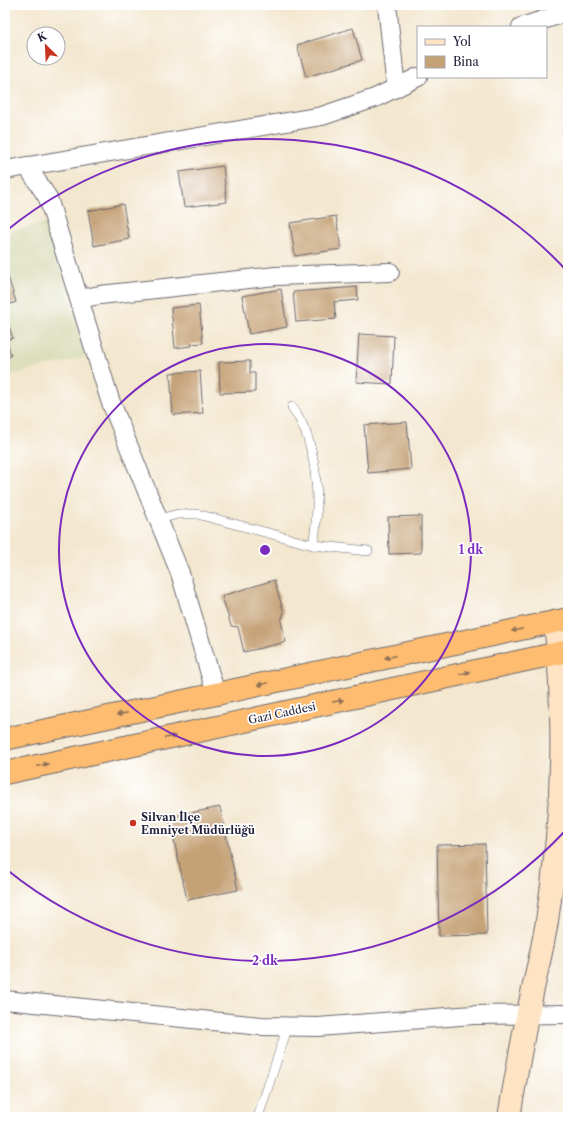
<svg xmlns="http://www.w3.org/2000/svg" width="573" height="1122" viewBox="0 0 573 1122" font-family="'Libre Caslon Text',serif">
<style>
.built{fill:#dcdebc}
.building{fill:#c5a176}
.lines{fill:none;stroke-linecap:round;stroke-linejoin:round}
.lane-casing{stroke:#6b676f;stroke-width:10}
.street-casing{stroke:#6b676f;stroke-width:20}
.secondary-casing{stroke:#6b676f;stroke-width:24}
.highway-casing{stroke:#6b676f;stroke-width:24}
.lane{stroke:#fff;stroke-width:9}
.street{stroke:#fff;stroke-width:18}
.secondary{stroke:#fee4c5;stroke-width:22}
.highway{stroke:#fdbc6f;stroke-width:22}
.oneway{fill:#906f55}
.ring{fill:none;stroke:#7b2cbf;stroke-width:2}
.poi-dot{fill:#c8321e;stroke:#fff;stroke-width:1.5}
.labels{text-anchor:middle;stroke-width:3.5;stroke-linejoin:round;paint-order:stroke}
.street-label{font-size:11px;fill:#22223b;stroke:#fff}
.poi-label{font-size:11px;font-weight:bold;fill:#22223b;stroke:#fff;text-anchor:start}
.centre{fill:#7b2cbf;stroke:#fff;stroke-width:2}
.ring-label{font-size:12px;text-anchor:middle;font-weight:bold;fill:#7b2cbf;stroke:#fff;stroke-width:3.5;stroke-linejoin:round;paint-order:stroke}
</style>
<rect width="100%" height="100%" fill="#fff"/>
<filter id="ink" filterUnits="userSpaceOnUse"><feTurbulence type="fractalNoise" baseFrequency=".025" numOctaves="2"/><feDisplacementMap in="SourceGraphic" scale="8" xChannelSelector="R" yChannelSelector="G"/><feConvolveMatrix kernelMatrix="1 2 1 2 8 2 1 2 1" color-interpolation-filters="sRGB"/></filter>
<filter id="wash" filterUnits="userSpaceOnUse"><feTurbulence type="fractalNoise" baseFrequency=".012" numOctaves="4" result="noise"/><feDisplacementMap in="SourceGraphic" scale="16" xChannelSelector="R" yChannelSelector="G"/><feGaussianBlur stdDeviation="0.9" result="paint"/><feColorMatrix in="noise" values="0 0 0 0 0 0 0 0 0 0 0 0 0 0 0 0 0 1.4 0 .05"/><feComposite in="paint" operator="in"/></filter>
<g filter="url(#wash)">
<rect width="100%" height="100%" fill="#f3e7cf"/>
<polygon class="built" points="48,222 86,357 5,376 5,232"/>
<g id="blocks">
<g class="building">
<polygon points="353,28 362,60 306,77 297,45"/>
<polygon points="223,166 227,202 184,207 179,172"/>
<polygon points="123,204 129,239 94,246 88,211"/>
<polygon points="336,216 341,249 295,256 290,223"/>
<polygon points="5,267 16,302 5,306"/>
<polygon points="357,287 358,300 334,302 336,319 296,322 293,292"/>
<polygon points="281,289 287,327 249,334 242,296"/>
<polygon points="199,305 203,343 191,344 192,346 175,348 171,308"/>
<polygon points="5,315 13,338 7,340 11,356 5,358"/>
<polygon points="359,334 394,336 392,384 356,382"/>
<polygon points="250,361 250,373 255,373 255,392 220,393 219,362"/>
<polygon points="200,371 203,413 173,415 170,373"/>
<polygon points="407,422 411,469 368,473 364,425"/>
<polygon points="421,516 421,553 389,554 388,517"/>
<polygon points="274,580 284,613 281,621 286,642 244,652 238,627 231,626 222,596"/>
<polygon points="220,807 238,890 187,900 169,817"/>
<polygon points="485,844 487,935 439,936 437,845"/>
</g>
</g>
</g>
<g filter="url(#ink)">
<use href="#blocks" fill-opacity="0" stroke="#6b676f" stroke-width="1"/>
<g class="lines">
<g class="lane-casing">
<g id="lane">
<path d="M 292,407 C 318,442 321,502 313,545"/>
<polyline points="159,519 178,514 197,514 313,545 368,551"/>
<polyline points="258,1117 288,1026"/>
</g>
</g>
<g class="street-casing">
<g id="street">
<polyline points="387,5 396,88"/>
<polyline points="521,27 568,12"/>
<polyline points="27,166 48,198 110,400 180,573 216,694"/>
<polyline points="5,170 322,116 375,98 418,77"/>
<polyline points="79,299 100,295 276,276 390,272"/>
<polyline points="5,1000 261,1026 318,1027 473,1015 568,1014"/>
</g>
</g>
<g class="secondary-casing">
<path id="secondary" d="M 509,1117 C 515,1082 521,1047 528,1013 C 534,982 542,952 547,921 C 562,823 566,720 555,622"/>
</g>
<g class="highway-casing">
<g id="highway">
<polyline points="5,739 568,619"/>
<polyline points="5,773 568,651"/>
</g>
</g>
<use href="#lane" class="lane"/>
<use href="#street" class="street"/>
<use href="#secondary" class="secondary"/>
<use href="#highway" class="highway"/>
</g>
<defs><path id="oneway-solid" d="M-6-.8H1V-3.2L6.5 0L1 3.2V.8H-6Z"/></defs>
<g class="oneway">
<use href="#oneway-solid" transform="translate(517 630) rotate(168)"/>
<use href="#oneway-solid" transform="translate(390 657) rotate(168)"/>
<use href="#oneway-solid" transform="translate(465 673) rotate(-12)"/>
<use href="#oneway-solid" transform="translate(263 684) rotate(168)"/>
<use href="#oneway-solid" transform="translate(338 701) rotate(-12)"/>
<use href="#oneway-solid" transform="translate(122 714) rotate(168)"/>
<use href="#oneway-solid" transform="translate(170 737) rotate(-12)"/>
<use href="#oneway-solid" transform="translate(43 765) rotate(-12)"/>
</g>
</g>
<g class="ring">
<circle cx="265" cy="550" r="206"/>
<path d="M566 830A411 411 0 0 1 6 869M6 231A411 411 0 0 1 566 270"/>
</g>
<circle class="poi-dot" cx="133" cy="823" r="4"/>
<g class="labels">
<g class="street-label">
<text transform="translate(282 713) rotate(-12)" y="4">Gazi Caddesi</text>
</g>
<g class="poi-label">
<text x="141" y="821">Silvan İlçe<tspan x="141" dy="13">Emniyet Müdürlüğü</tspan></text>
</g>
</g>
<circle cx="265" cy="550" r="6" class="centre"/>
<g class="ring-label">
<text x="471" y="554">1 dk</text>
<text x="265" y="965">2 dk</text>
</g>
<rect width="573" height="1122" fill="none" stroke="#fff" stroke-width="20"/>
<rect x="417" y="26" width="130" height="52" fill="#ffffff" stroke="#a7a7b1"/>
<rect x="425" y="39" width="20" height="6" fill="#fee4c5" stroke="#a7a7b1"/>
<text x="453" y="46" font-size="12" fill="#22223b">Yol</text>
<rect x="425" y="56" width="20" height="12" fill="#c5a176" stroke="#a7a7b1"/>
<text x="453" y="66" font-size="12" fill="#22223b">Bina</text>
<g transform="translate(46 46) rotate(336)"><circle r="19" fill="#ffffff" stroke="#a7a7b1"/>
<path d="M0-3L7 15L0 10L-7 15Z" fill="#c8321e"/>
<text y="-6" font-size="11" font-weight="bold" text-anchor="middle" fill="#22223b">K</text>
</g>
</svg>
